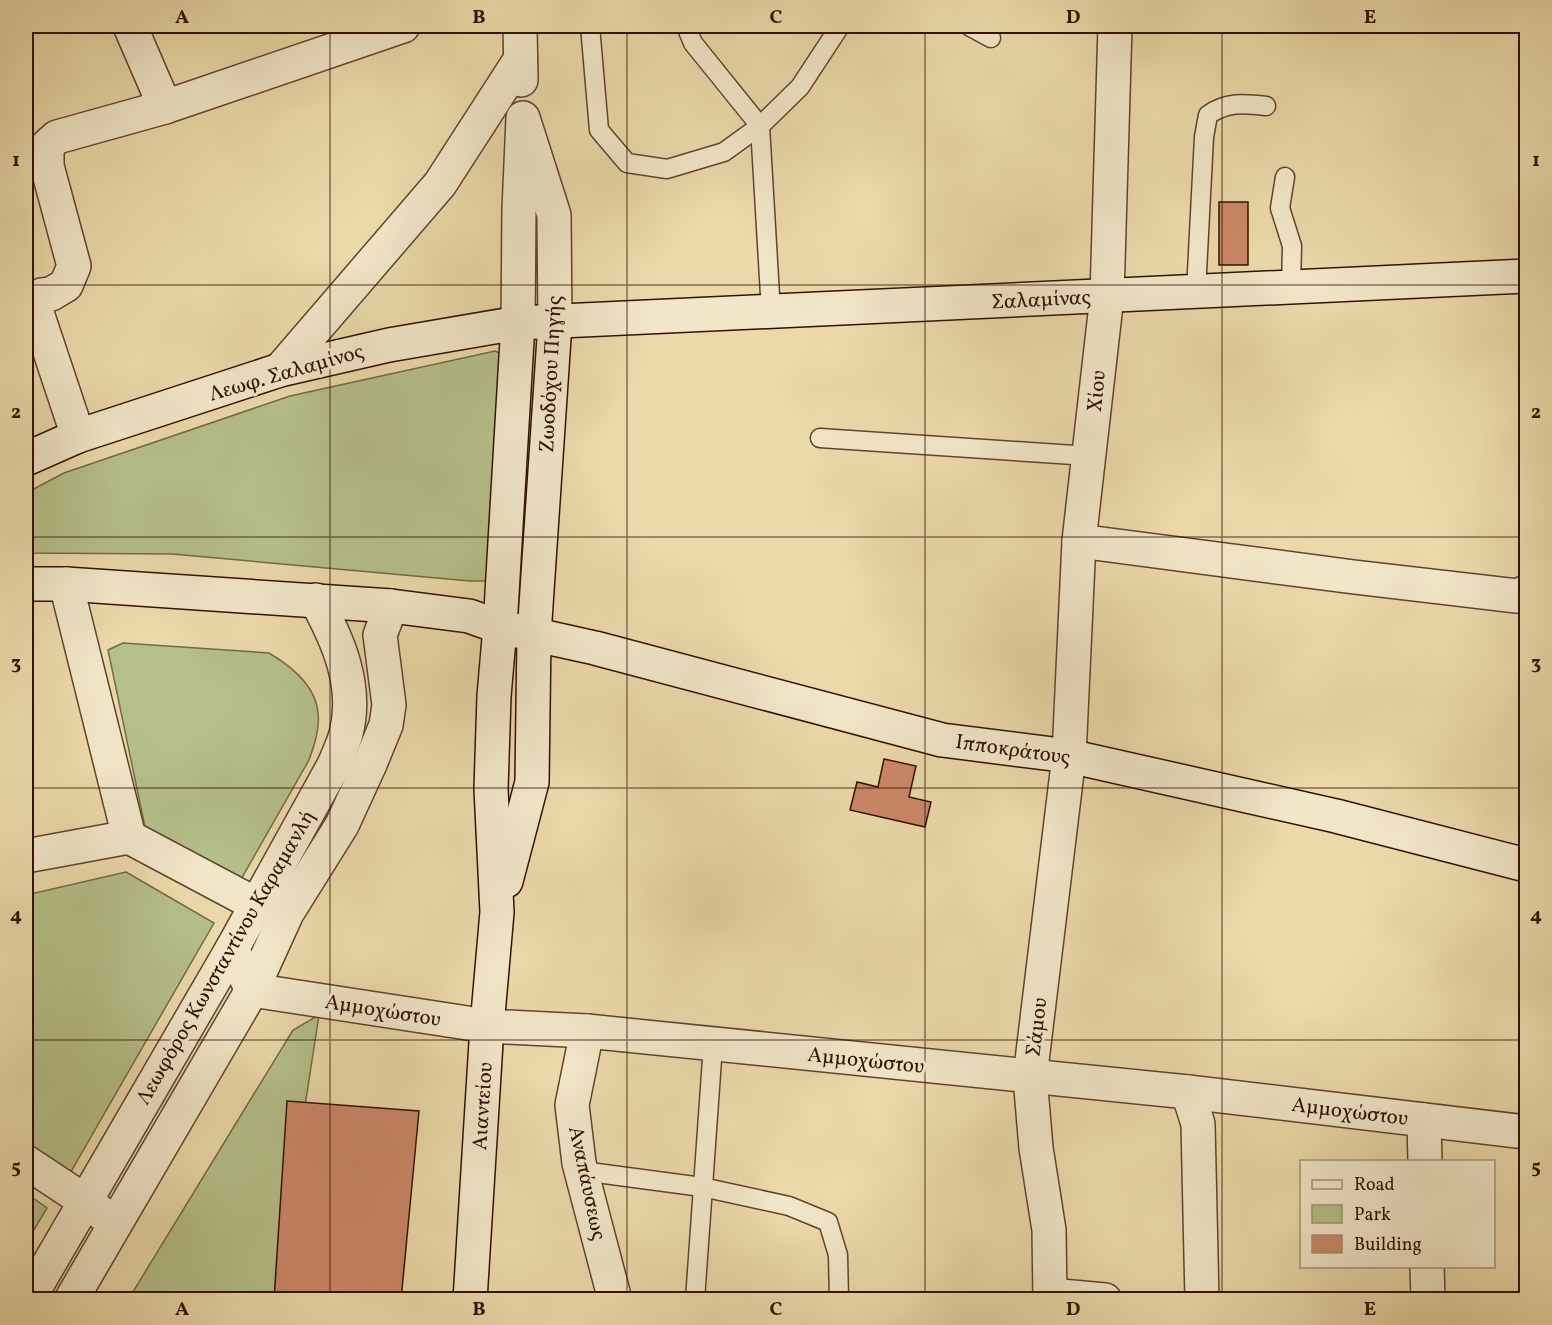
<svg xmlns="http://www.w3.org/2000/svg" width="1552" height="1325" viewBox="0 0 1552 1325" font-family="Vollkorn,serif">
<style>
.green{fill:#b5bf89;stroke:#736847;stroke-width:1.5}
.building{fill:#cb8768;stroke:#311105;stroke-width:1.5}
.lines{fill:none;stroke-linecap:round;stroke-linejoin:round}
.service-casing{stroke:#5f432e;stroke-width:21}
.minor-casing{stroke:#5f432e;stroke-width:36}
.tertiary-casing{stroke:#5f432e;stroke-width:36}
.secondary-casing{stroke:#311105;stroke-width:36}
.service{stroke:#f1e6c7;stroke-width:18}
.minor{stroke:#f1e6c7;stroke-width:33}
.tertiary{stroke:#f1e6c7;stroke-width:33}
.secondary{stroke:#f1e6c7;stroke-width:33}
.grid{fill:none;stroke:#311105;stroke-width:1.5;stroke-opacity:0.55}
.labels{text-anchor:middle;stroke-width:6;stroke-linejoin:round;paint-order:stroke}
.street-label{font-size:21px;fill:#311105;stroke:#f1e6c7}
.neatline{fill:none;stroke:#311105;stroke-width:2}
.grid-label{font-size:20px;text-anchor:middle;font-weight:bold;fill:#311105}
</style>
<rect width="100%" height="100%" fill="#ead9a9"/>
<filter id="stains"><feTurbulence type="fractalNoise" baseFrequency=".00333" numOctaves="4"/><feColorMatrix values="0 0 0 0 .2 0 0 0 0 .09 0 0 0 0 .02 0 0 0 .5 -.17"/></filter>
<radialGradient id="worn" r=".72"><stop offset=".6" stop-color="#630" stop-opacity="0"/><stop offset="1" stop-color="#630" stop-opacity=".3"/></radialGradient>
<g class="green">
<polygon points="495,351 507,356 491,581 470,581 172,554 26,553 26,493 64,473 290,396"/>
<path d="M 123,643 L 269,653 C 291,666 316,686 318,713 C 320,729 314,746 309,760 L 240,881 L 146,832 L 108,650 Z"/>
<polygon points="126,872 214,923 69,1175 26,1150 26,895"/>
<polygon points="319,1015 299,1145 290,1299 128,1300 293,1030"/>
<polygon points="26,1193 47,1208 26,1243"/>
</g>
<g class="building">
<rect x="1219" y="202" width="29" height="63"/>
<polygon points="884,759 916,766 909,797 931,802 925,827 850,810 857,782 878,787"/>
<polygon points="287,1101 419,1111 401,1300 274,1300"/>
</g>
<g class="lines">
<g class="service-casing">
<g id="service">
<polyline points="590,26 599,130 627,163 667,169 724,152 760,126 800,87 840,26"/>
<polyline points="686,26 693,43 760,126 771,312"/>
<polyline points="969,26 991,38"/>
<polyline points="1285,177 1280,208 1292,246 1291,286"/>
<path d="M 1196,291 L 1204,137 L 1208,115 C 1226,102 1244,103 1266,106"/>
<polyline points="820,438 1089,456"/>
<polyline points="582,1171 702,1187 789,1206 828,1222 838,1255 839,1300"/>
<polyline points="695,1300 713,1045"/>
</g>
</g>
<g class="minor-casing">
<g id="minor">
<polyline points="130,26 165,107"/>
<polyline points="78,436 38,316 36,301 42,295 51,294 66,285 74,266 47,166 47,146 57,137 68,134 165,107 403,26"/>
<polyline points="1079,541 1354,577 1517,596 1526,592"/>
<polyline points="66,584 129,837 257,905"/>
<polyline points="26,856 129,837"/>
<polyline points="232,949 252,990 487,1026 587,1031 1188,1092 1526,1132"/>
<polyline points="587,1031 572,1105 579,1163 615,1300"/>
<polyline points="1188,1092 1198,1124 1202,1300"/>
<polyline points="1424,1120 1425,1162"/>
<polyline points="26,1162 85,1201 115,1223"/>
<polyline points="1427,1266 1428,1300"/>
<polyline points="1050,1295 1105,1300"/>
<polyline points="1050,1300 1049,1230 1036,1148 1030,1077 1069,756 1079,541 1107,296 1115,26"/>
</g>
</g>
<g class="tertiary-casing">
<g id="tertiary">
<polyline points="520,26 521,80"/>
<polyline points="518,323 519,210 523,118 554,215 555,323"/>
<polyline points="280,370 440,184 520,60"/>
<path d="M 28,1300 L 232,949 L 334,765 C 338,755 343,745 346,734 C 358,686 339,642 316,600"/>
<polyline points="71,1300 252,990 287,913 342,825 370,764 386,725 389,705 380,635 391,606"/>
</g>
</g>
<g class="secondary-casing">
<g id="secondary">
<polyline points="26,459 78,436 280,370 389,345 518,323 1526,276"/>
<polyline points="26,584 66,584 391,606 469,616 500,627 595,648 942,740 1069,756 1336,816 1526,865"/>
<polyline points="506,881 532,782 534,635 555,323"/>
<polyline points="470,1300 487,1026 497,912 491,789 494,696 500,627 518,323"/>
</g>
</g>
<use href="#service" class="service"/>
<use href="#minor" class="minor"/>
<use href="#tertiary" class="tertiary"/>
<use href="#secondary" class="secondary"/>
</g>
<path class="grid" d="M 330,26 L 330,1300M 627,26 L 627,1300M 925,26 L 925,1300M 1222,26 L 1222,1300M 26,285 L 1526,285M 26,537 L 1526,537M 26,788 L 1526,788M 26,1040 L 1526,1040"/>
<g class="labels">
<g class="street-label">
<text transform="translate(1041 299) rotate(-3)" y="7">Σαλαμίνας</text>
<text transform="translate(286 372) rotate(-16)" y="7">Λεωφ. Σαλαμίνος</text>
<text transform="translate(550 374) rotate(-87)" y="7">Ζωοδόχου Πηγής</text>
<text transform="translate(1096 391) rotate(-84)" y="7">Χίου</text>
<text transform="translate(1013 749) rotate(8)" y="7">Ιπποκράτους</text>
<text transform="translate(225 957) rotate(-60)" y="7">Λεωφόρος Κωνσταντίνου Καραμανλή</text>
<text transform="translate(383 1010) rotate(9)" y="7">Αμμοχώστου</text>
<text transform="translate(1036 1027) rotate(-83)" y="7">Σάμου</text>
<text transform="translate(866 1060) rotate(6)" y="7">Αμμοχώστου</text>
<text transform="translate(482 1106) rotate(-86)" y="7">Αιαντείου</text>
<text transform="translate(1350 1111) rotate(7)" y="7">Αμμοχώστου</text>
<text transform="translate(588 1183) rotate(78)" y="7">Αναπάυσεως</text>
</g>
</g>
<rect width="1552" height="1325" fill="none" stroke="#ead9a9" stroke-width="66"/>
<rect x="1300" y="1160" width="195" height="108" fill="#f1e6c7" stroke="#a49179" stroke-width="1.5"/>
<rect x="1312" y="1180" width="30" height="9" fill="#f1e6c7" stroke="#a49179" stroke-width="1.5"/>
<text x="1354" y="1190" font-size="18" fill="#311105">Road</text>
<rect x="1312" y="1205" width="30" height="18" fill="#b5bf89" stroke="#a49179" stroke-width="1.5"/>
<text x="1354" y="1220" font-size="18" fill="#311105">Park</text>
<rect x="1312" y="1235" width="30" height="18" fill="#cb8768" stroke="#a49179" stroke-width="1.5"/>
<text x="1354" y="1250" font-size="18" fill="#311105">Building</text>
<rect x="33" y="33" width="1486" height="1259" class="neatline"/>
<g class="grid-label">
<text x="182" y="23">A</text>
<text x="479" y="23">B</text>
<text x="776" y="23">C</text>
<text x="1073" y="23">D</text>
<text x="1370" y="23">E</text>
<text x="16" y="166">1</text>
<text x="1536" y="166">1</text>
<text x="16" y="418">2</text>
<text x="1536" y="418">2</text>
<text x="16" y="669">3</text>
<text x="1536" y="669">3</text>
<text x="16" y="921">4</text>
<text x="1536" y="921">4</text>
<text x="16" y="1173">5</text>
<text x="1536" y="1173">5</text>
<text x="182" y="1315">A</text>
<text x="479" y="1315">B</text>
<text x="776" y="1315">C</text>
<text x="1073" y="1315">D</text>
<text x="1370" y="1315">E</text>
</g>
<rect width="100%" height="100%" filter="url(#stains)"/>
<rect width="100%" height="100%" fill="url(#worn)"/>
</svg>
